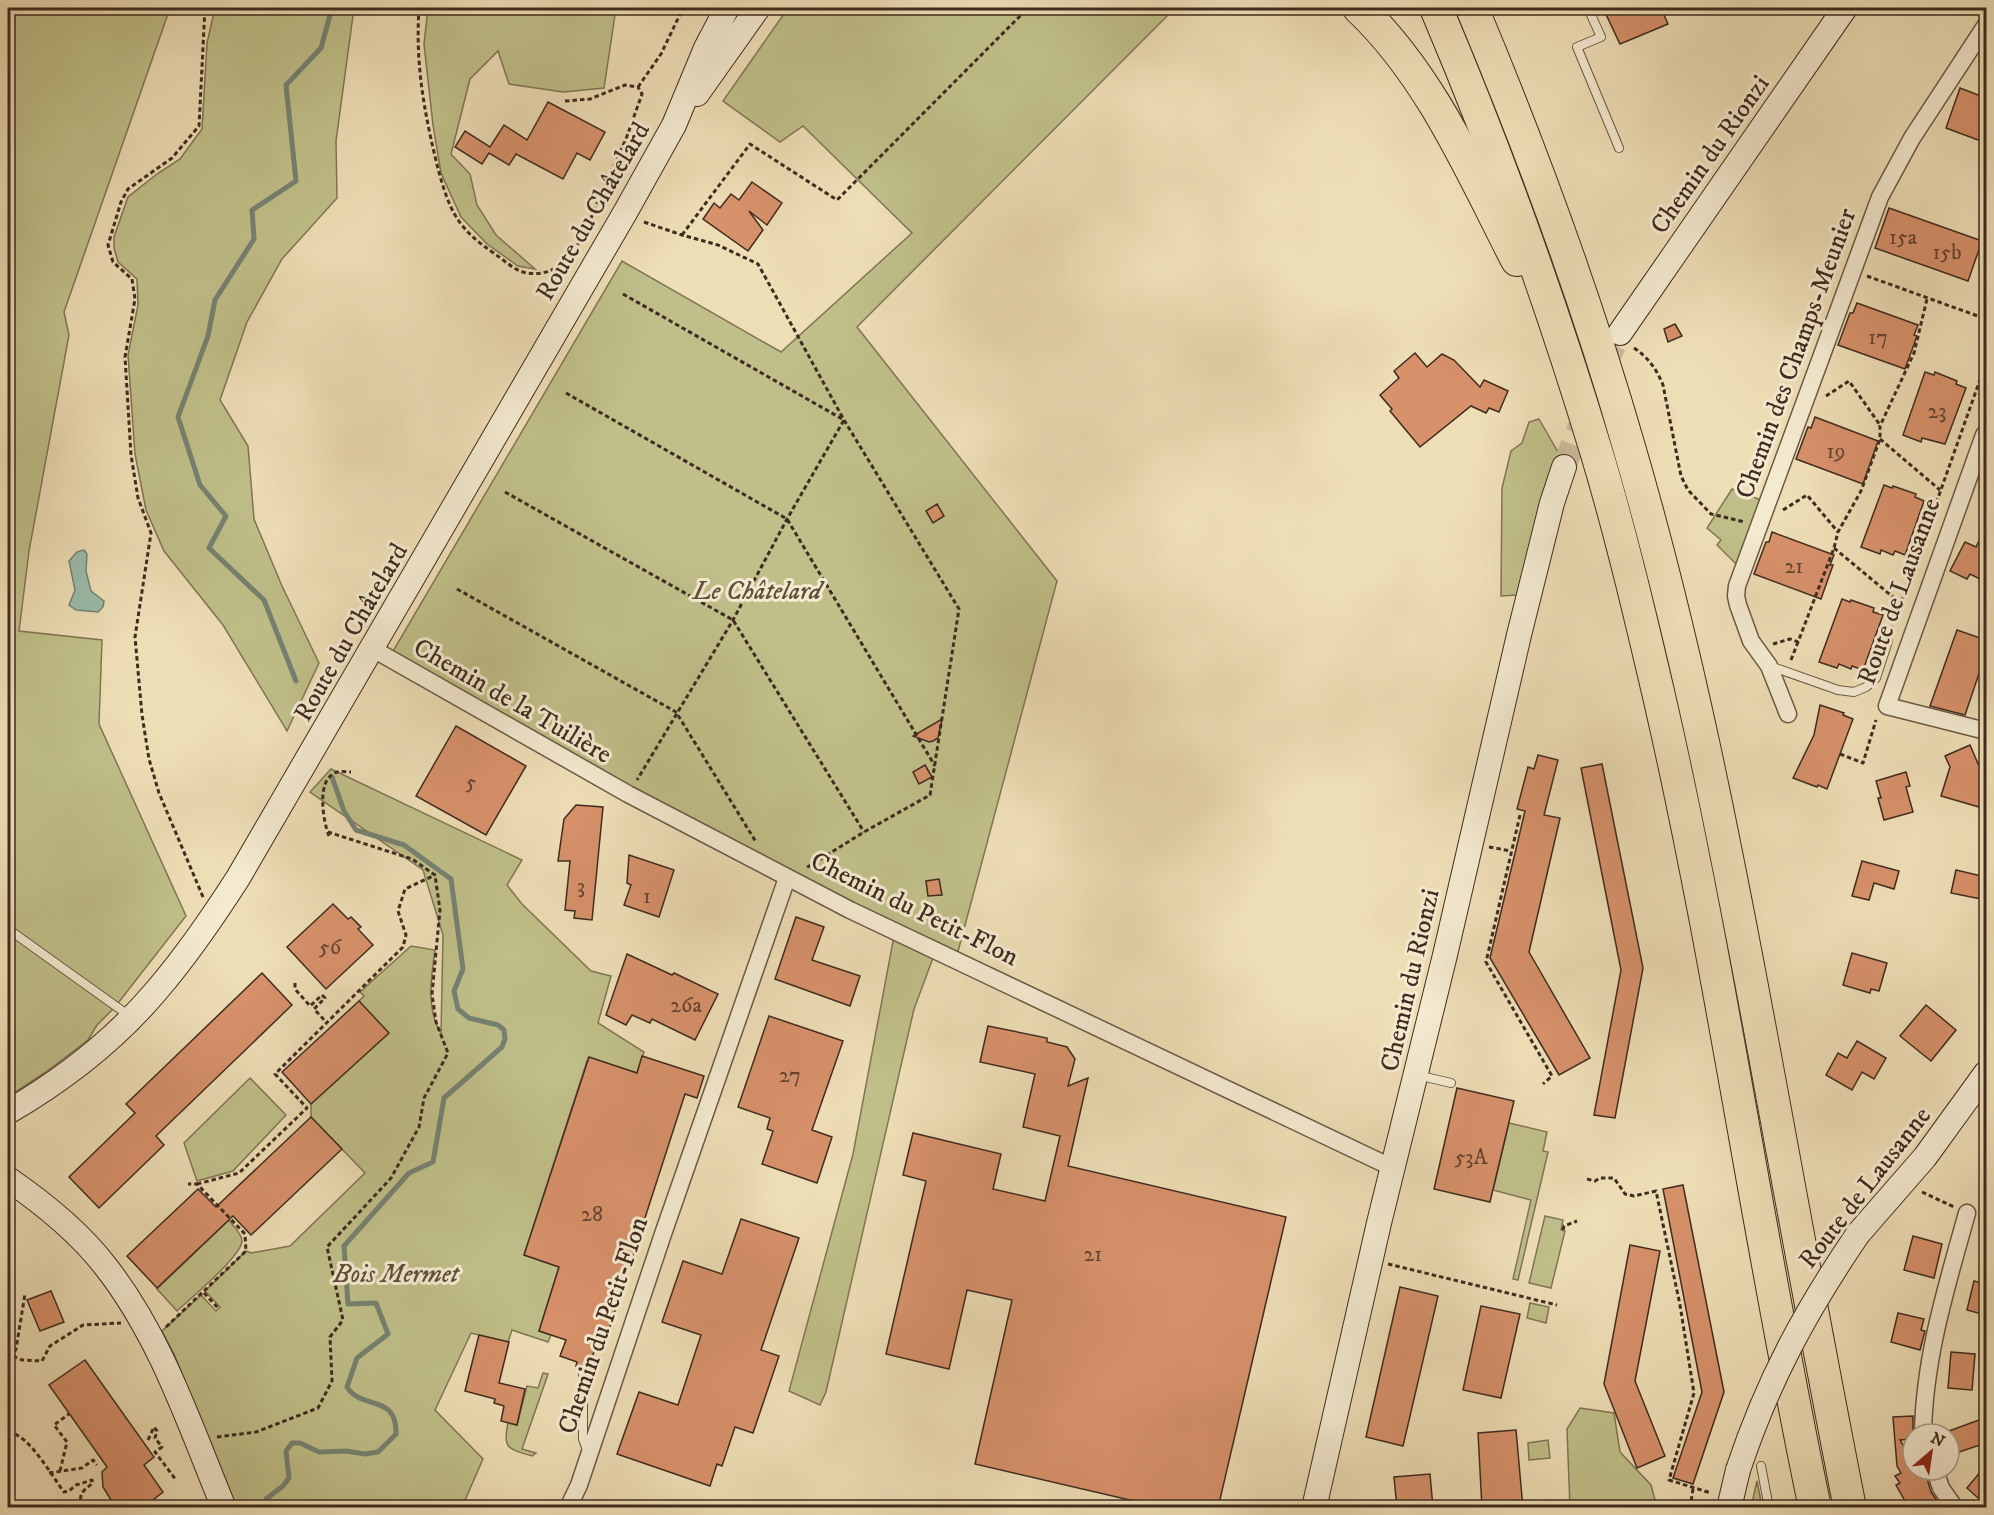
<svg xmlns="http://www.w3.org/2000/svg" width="1994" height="1515" viewBox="0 0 1994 1515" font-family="'IM FELL DW Pica',serif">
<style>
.green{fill:#c0bf89;stroke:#807554;stroke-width:1.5}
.water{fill:#9abcaa;stroke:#768272;stroke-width:1.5}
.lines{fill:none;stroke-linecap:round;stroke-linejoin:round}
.stream{stroke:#768272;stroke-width:5}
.building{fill:#d7916b;stroke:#3f2b1f;stroke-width:1.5}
.secondary-tunnel{stroke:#cbba98;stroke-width:24;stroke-dasharray:24 12;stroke-linecap:butt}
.lane-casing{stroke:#6b5845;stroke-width:10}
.street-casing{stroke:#6b5845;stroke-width:19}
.secondary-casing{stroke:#3f2b1f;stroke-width:26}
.highway-casing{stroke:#3f2b1f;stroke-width:34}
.path{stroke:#3f2b1f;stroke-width:3;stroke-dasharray:4.5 3;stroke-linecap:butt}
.lane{stroke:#f4ead0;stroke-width:8}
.street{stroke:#f4ead0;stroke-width:16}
.secondary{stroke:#f4ead0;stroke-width:24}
.highway{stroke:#eedeb6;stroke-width:32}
.secondary-bridge-casing{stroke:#3f2b1f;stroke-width:26;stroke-linecap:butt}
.secondary-bridge{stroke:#f4ead0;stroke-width:24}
.labels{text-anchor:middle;stroke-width:6;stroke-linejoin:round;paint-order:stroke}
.number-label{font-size:22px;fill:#654432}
.street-label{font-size:26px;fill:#3f2b1f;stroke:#f4ead0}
.park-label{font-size:26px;font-style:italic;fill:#5f503a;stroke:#f4ead0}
</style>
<rect width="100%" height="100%" fill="#eedeb6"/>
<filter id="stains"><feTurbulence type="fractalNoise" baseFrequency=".00333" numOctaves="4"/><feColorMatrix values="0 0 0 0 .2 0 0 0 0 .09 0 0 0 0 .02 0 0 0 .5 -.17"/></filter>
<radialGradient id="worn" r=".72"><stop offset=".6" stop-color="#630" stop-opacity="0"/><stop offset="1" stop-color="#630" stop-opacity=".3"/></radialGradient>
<g class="green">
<polygon points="8,8 170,8 64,312 69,335 29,551 19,631 102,640 99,724 186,916 115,1007 97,1025 88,1040 46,1072 8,1097"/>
<polygon points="215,8 354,8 336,141 337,198 282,259 247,322 220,400 248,446 254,519 282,586 319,663 287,731 223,625 164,551 146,510 135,454 128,355 138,305 137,279 118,262 114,248 114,237 128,197 157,174 180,159 202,129 207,43"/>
<polygon points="428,8 616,8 604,88 563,92 509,84 498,51 470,79 451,154 470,174 477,205 496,235 535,269 518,266 487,244 461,217 441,173 433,125 424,44"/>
<polygon points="788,8 1175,8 857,327 1057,581 956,959 936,950 914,1009 826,1392 820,1405 789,1391 853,1154 895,931 389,658 622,261 781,352 912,233 803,126 780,142 723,101"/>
<polygon points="1539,419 1558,452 1532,537 1517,595 1501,596 1502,488 1511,451 1522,443 1529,422"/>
<polygon points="1732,489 1761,500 1737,565 1717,545 1721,540 1707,528"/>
<path d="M 331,769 L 522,860 L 507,885 L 522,904 L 591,971 L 611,976 L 598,1023 L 644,1052 L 637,1073 L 588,1058 L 524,1255 L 559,1267 L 539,1331 L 551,1335 L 548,1342 L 512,1330 L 508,1342 L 471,1333 L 435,1410 L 483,1459 L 462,1507 L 224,1507 L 204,1429 L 174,1354 L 162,1331 L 201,1295 L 216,1311 L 220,1307 L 205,1291 L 246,1251 L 251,1253 L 290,1246 L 365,1173 L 311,1117 L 311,1104 L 388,1034 L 359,1001 L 364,996 L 360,992 L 411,946 L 435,950 C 431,978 426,1009 441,1033 L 443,935 L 423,870 L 310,792 Z"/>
<polygon points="250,1078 286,1115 233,1171 197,1181 184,1143"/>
<polygon points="1509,1123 1547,1132 1543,1151 1548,1152 1518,1280 1513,1279 1531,1200 1493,1190"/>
<polygon points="1545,1216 1563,1220 1561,1230 1565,1231 1551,1288 1529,1283"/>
<path d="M 229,1220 C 233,1226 241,1233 242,1240 C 243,1255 190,1299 177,1311 L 157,1289 Z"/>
<polygon points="1530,1303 1549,1307 1546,1323 1527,1318"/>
<path d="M 543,1373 L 548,1374 L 522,1449 L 536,1453 L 532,1456 C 509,1449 502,1449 508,1423 L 517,1425 L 527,1386 L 538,1388 Z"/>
<polygon points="1580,1408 1614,1413 1620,1452 1651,1485 1657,1507 1570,1507 1567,1429"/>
<polygon points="1548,1440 1550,1458 1529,1460 1528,1443"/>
<polygon points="1757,1481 1762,1507 1751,1507"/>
</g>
<polygon class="water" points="84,550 87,554 86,571 91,591 104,601 103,607 98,612 76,610 69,605 75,590 69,561 77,552"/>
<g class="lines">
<g class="stream">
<polyline points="296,681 264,600 209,548 226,516 200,485 178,417 208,336 215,300 254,239 252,210 296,181 286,85 321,48 332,8"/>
<path d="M 266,1508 L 266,1499 L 283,1486 L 289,1478 L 286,1451 L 292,1443 L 300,1443 L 319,1452 L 346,1451 L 365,1454 L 378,1452 L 396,1434 C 397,1393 362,1411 347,1387 L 357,1358 L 388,1334 L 376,1303 L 348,1304 L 344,1246 L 409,1173 L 433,1162 L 444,1098 L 502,1047 L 505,1039 L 504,1030 L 498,1025 L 469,1018 L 458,1009 L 454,991 L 463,969 L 451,879 L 404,845 L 356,830 L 344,811 L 332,777"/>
</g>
</g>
<g class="building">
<polygon points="1603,8 1661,8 1668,24 1620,44"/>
<polygon points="1960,88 1986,98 1986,143 1946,128"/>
<polygon points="548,102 605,132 590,160 577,153 563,179 516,154 509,165 489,153 482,164 455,147 465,131 490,147 504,125 527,140"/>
<polygon points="752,182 782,203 767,225 749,211 763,230 748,251 703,219 714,203 720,208 731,194 739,200"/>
<polygon points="1889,208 1982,241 1968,281 1875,248"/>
<polygon points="1857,303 1918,325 1914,335 1917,336 1905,369 1838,345 1850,313 1853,313"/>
<polygon points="1675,324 1682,336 1668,342 1664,329"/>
<polygon points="1415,353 1427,367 1442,354 1454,360 1480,387 1484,380 1508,391 1499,412 1489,408 1486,413 1471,406 1420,447 1390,411 1392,409 1380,395 1399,378 1394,371"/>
<polygon points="1925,372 1934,375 1935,372 1957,381 1956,384 1966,388 1945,444 1922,438 1921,442 1903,435"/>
<polygon points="1815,417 1878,441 1863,484 1796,459 1808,427 1811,428"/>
<polygon points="1884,485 1892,488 1893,486 1916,494 1915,497 1924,501 1905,555 1895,551 1893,555 1881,550 1880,554 1861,547"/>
<polygon points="937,504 944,516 933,523 926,511"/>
<polygon points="1986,526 1986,582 1970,574 1967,579 1950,571 1965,542 1976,547"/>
<polygon points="1772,532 1834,555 1830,565 1833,565 1821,599 1754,574 1766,542 1769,542"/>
<polygon points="1842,599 1850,602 1851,600 1874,608 1873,612 1883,615 1863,670 1852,666 1851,669 1839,664 1837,668 1819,662"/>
<polygon points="1957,630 1986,640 1986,653 1965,715 1930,706"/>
<polygon points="1820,705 1844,713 1843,715 1853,719 1827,789 1818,785 1817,787 1793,778 1814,735"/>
<polygon points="942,719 938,738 933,741 929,742 913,736"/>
<polygon points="456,726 526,766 486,835 416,796"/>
<polygon points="1970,745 1979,766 1986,768 1986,782 1979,807 1941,796 1950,767 1945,756"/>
<polygon points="1538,755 1558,760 1544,815 1560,818 1529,952 1590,1058 1559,1075 1490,958 1525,811 1517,809 1528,767 1534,769"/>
<polygon points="1602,764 1643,968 1615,1118 1594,1115 1621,970 1581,768"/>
<polygon points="925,765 932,777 919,784 913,772"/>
<polygon points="1906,772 1910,786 1906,787 1913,812 1884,820 1878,798 1881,798 1876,781"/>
<polygon points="576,805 603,807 592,920 574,918 575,911 565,910 570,861 558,861 564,819"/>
<polygon points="629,855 674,870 659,917 624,905 631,885 627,883"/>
<polygon points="1862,861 1899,871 1894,889 1874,883 1869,900 1852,896"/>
<polygon points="1956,870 1986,877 1986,900 1951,893"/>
<polygon points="939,879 942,895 928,896 926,881"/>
<polygon points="333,904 348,919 351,917 361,927 358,929 373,945 326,989 287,947"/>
<polygon points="796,917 824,927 812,960 860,976 850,1006 775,979"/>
<polygon points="1852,953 1887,963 1879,991 1871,989 1870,993 1843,985"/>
<polygon points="627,954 672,975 674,973 718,994 695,1040 652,1019 650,1023 632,1015 626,1025 606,1015"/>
<polygon points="262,973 292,1005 156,1136 164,1145 99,1208 69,1177 135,1113 126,1104"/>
<polygon points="359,1001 389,1033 311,1104 282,1072"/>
<polygon points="1926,1005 1956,1030 1931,1061 1900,1036"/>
<polygon points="769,1016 843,1041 812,1130 832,1137 817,1183 762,1164 773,1131 767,1129 770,1118 738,1107"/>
<polygon points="988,1026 1047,1038 1047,1042 1067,1047 1075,1059 1068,1086 1088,1078 1068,1166 1286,1217 1218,1508 1164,1508 975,1464 1012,1300 967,1290 949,1369 886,1354 926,1181 903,1175 913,1133 1001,1154 993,1189 1045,1201 1060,1136 1023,1127 1035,1074 980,1062"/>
<polygon points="1857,1041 1886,1058 1874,1079 1862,1072 1852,1090 1826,1075 1838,1053 1847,1058"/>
<polygon points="642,1056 704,1076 697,1098 685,1094 602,1351 595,1349 589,1367 584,1365 576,1366 577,1362 560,1356 566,1340 539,1331 559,1267 524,1255 589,1057 637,1073"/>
<polygon points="1457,1088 1514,1101 1490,1202 1434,1189"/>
<polygon points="311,1117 342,1149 251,1235 233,1216 157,1288 127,1256 198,1189 216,1207"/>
<polygon points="1683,1185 1724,1392 1693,1484 1673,1478 1702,1392 1663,1189"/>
<polygon points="741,1219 799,1238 761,1350 779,1356 753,1433 735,1427 722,1466 717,1464 710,1486 617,1454 639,1392 678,1405 701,1335 662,1322 683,1261 722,1274"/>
<polygon points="1913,1236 1942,1244 1934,1278 1904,1270"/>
<polygon points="1630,1245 1660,1251 1635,1381 1665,1456 1637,1468 1604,1384"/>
<polygon points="1974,1281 1986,1284 1986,1315 1967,1310"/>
<polygon points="1400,1287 1438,1296 1403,1446 1366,1437"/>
<polygon points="51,1291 64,1322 40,1331 27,1300"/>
<polygon points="1481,1306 1520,1314 1501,1398 1463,1390"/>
<polygon points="1898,1313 1924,1319 1921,1330 1925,1331 1920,1350 1891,1342"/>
<polygon points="479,1335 509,1342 499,1383 525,1389 517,1425 501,1421 504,1406 494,1403 495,1399 465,1391"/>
<polygon points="1951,1352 1975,1354 1972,1390 1948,1388"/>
<polygon points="85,1360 154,1457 144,1465 163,1492 153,1500 159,1508 116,1508 103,1487 102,1472 107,1467 49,1385"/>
<polygon points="1913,1416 1913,1439 1900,1440 1913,1462 1913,1470 1918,1470 1922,1477 1926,1475 1931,1492 1940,1505 1935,1508 1909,1508 1896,1485 1900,1483 1895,1476 1901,1473 1897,1466 1893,1417"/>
<polygon points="1979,1420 1986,1443 1956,1453 1949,1431"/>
<polygon points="1516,1430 1523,1508 1482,1508 1478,1433"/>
<polygon points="1986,1465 1986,1505 1967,1488"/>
<polygon points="1430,1474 1433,1508 1397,1508 1394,1477"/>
</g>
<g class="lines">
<polyline class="secondary-tunnel" points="1564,467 1597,382 1620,333"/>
<g class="lane-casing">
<g id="lane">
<polyline points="1588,8 1601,37 1577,47 1619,148"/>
<polyline points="1770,666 1838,690 1854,692 1866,687 1876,678 1888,641"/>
<polyline points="8,929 131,1017"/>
<polyline points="1417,1075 1451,1083"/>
<polyline points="583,1371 583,1439 588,1453"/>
<polyline points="1761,1466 1769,1508"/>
</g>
</g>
<g class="street-casing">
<g id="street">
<polyline points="1986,435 1984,435 1887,706 1986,731"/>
<polyline points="373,649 628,794 850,910 1393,1168"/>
<polyline points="1788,714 1769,666 1751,641 1738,605 1736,596 1737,586 1880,197 1912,138 1986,25"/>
<path d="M 1923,1434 C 1924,1358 1947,1285 1967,1213"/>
<polyline points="1935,1470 1941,1488 1955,1508"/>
<polyline points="568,1508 579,1485 663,1234 787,878"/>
</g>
</g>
<g class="secondary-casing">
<g id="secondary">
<polyline points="697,94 758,8"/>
<polyline points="1620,333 1845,8"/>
<path d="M 8,1112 C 63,1080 115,1040 157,990 C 187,955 213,917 238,878 L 626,211 L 674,125 L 706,48 L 727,8"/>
<path d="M 8,1179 C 43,1203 80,1233 106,1267 C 161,1337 190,1426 224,1508"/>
<polyline points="1858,1234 1925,1157 1986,1073"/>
<polyline points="1314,1508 1379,1223 1445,955 1519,635 1552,503 1564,467"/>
<polyline points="1729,1508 1738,1470"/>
</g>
</g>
<g class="highway-casing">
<g id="highway">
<path d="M 1359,8 C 1431,76 1472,173 1517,260"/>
<path d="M 1436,8 C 1498,154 1551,302 1597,454 C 1621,534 1640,615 1659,696 C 1721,965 1758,1238 1815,1508"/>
<path d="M 1472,8 C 1532,151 1586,298 1629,447 C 1686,642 1725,841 1762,1040 C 1791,1196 1819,1352 1850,1508"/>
</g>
</g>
<g class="path">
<path d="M 419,8 C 416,54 421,93 431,139 C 436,161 441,184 450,205 C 460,228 475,240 495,254 C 505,261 515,271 527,273 C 571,280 588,225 601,193 L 611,200"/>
<polyline points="638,87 661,54 683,8"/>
<polyline points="565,101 590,99 625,85 638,87"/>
<polyline points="601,193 626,139 642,94 638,87"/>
<polyline points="644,222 682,235 718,245 758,264 844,420 959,609 930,795 864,832 806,868"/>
<polyline points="682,235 750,144 837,200 1028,8"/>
<polyline points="1867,276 1986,319"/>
<polyline points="623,294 844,420 787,519 733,620 637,780"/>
<path d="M 1634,348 C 1648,357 1657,370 1663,385 L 1681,476 L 1688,490 L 1711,514 L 1745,522"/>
<polyline points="566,393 787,519 935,766"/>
<polyline points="1826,396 1849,381 1880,425"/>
<polyline points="1880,439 1940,490"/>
<polyline points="505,492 733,620 864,832"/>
<polyline points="1783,510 1807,495 1838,532"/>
<polyline points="1834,548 1899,602"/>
<polyline points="457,589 676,712 756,842"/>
<polyline points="1891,630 1986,363"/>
<polyline points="1773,644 1790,639 1798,642 1834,548 1838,532 1861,491 1880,439 1880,426 1914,353 1927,299"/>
<polyline points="1791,660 1798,642"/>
<polyline points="1840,754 1863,763 1876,720"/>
<polyline points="1520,815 1486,962 1552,1076 1543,1084"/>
<path d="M 329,836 C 323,821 317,783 333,774 C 338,770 345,772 351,772"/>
<polyline points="1489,847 1511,851"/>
<polyline points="203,897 159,793 149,759 142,715 135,637 151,533 138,498 131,455 125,357 135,299 132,279 113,262 108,245 121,202 128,189 172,158 199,126 205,8"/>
<polyline points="295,983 295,989 310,1006 322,995 325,998 314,1009 327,1023"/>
<polyline points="1587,1179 1595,1181 1600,1178 1614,1178 1625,1194 1634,1196 1656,1191 1680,1305 1694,1393 1669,1480 1711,1493"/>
<polyline points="197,1184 239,1173 307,1108 275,1074 403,947 406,935 398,911 405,889 435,875"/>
<polyline points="1922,1192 1954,1207"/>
<polyline points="1563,1230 1564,1226 1577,1221"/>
<polyline points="1388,1264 1557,1305"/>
<polyline points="204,1293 219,1309"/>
<polyline points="166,1327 246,1251 245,1234 197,1184 188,1184"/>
<polyline points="13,1356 22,1360 42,1361 50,1346 83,1325 121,1323"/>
<polyline points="8,1365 16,1349 25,1294"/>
<path d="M 8,1432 C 29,1434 51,1475 64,1492 L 69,1491 L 76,1485 L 92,1480 L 93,1483 C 83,1491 77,1494 83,1508"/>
<polyline points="217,1437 256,1432 318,1408 332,1381 330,1337 343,1320 327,1247 391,1178 419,1127 424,1098 448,1053 436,1022 432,994 440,910 435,875 412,859 328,832"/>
<polyline points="148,1440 154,1427 157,1431 155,1438 162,1447 155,1452 176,1480"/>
<polyline points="60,1471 67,1442 54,1425 69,1414"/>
<polyline points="49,1473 82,1468 93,1460 97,1465"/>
<polyline points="1690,1508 1693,1489"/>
</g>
<use href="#lane" class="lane"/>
<use href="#street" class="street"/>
<use href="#secondary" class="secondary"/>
<use href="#highway" class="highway"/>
<g class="secondary-bridge-casing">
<path id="secondary-bridge" d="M 1738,1470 C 1768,1380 1805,1312 1858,1234"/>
</g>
<use href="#secondary-bridge" class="secondary-bridge"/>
</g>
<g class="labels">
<g class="number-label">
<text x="1903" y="244">15a</text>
<text x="1947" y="259">15b</text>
<text x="1878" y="344">17</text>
<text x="1937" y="418">23</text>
<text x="1836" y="458">19</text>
<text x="1794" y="573">21</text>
<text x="471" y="789">5</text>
<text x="581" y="893">3</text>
<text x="647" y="903">1</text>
<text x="330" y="954">56</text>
<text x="686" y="1012">26a</text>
<text x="790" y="1082">27</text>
<text x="1471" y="1164">53A</text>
<text x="592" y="1221">28</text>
<text x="1093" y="1261">21</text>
</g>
<g class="street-label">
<text transform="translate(1709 154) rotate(-55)" y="9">Chemin du Rionzi</text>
<text transform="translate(592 211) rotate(-60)" y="9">Route du Châtelard</text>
<text transform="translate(1795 353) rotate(-70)" y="9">Chemin des Champs-Meunier</text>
<text transform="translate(1898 591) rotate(-70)" y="9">Route de Lausanne</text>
<text transform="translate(350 632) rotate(-60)" y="9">Route du Châtelard</text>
<text transform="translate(513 700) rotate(30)" y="9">Chemin de la Tuilière</text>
<text transform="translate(915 908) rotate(26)" y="9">Chemin du Petit-Flon</text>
<text transform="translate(1409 980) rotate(-77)" y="9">Chemin du Rionzi</text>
<text transform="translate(1864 1187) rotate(-52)" y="9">Route de Lausanne</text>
<text transform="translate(602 1325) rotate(-71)" y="9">Chemin du Petit-Flon</text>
</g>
<g class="park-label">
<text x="757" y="599">Le Châtelard</text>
<text x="396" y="1282">Bois Mermet</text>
</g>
</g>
<rect width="1994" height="1515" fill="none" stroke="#eedeb6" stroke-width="30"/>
<rect x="9" y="9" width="1976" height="1497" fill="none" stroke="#3f2b1f" stroke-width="3"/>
<rect x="15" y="15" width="1964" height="1485" fill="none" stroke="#3f2b1f" stroke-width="1.5"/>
<g transform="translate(1931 1452) rotate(29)"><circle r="28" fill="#f4ead0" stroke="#ac9e89" stroke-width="1.5"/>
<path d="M0-4.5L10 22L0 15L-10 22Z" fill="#8f2418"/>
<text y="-9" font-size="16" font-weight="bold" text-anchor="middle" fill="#3f2b1f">N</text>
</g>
<rect width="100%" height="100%" filter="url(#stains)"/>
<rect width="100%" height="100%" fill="url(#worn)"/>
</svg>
